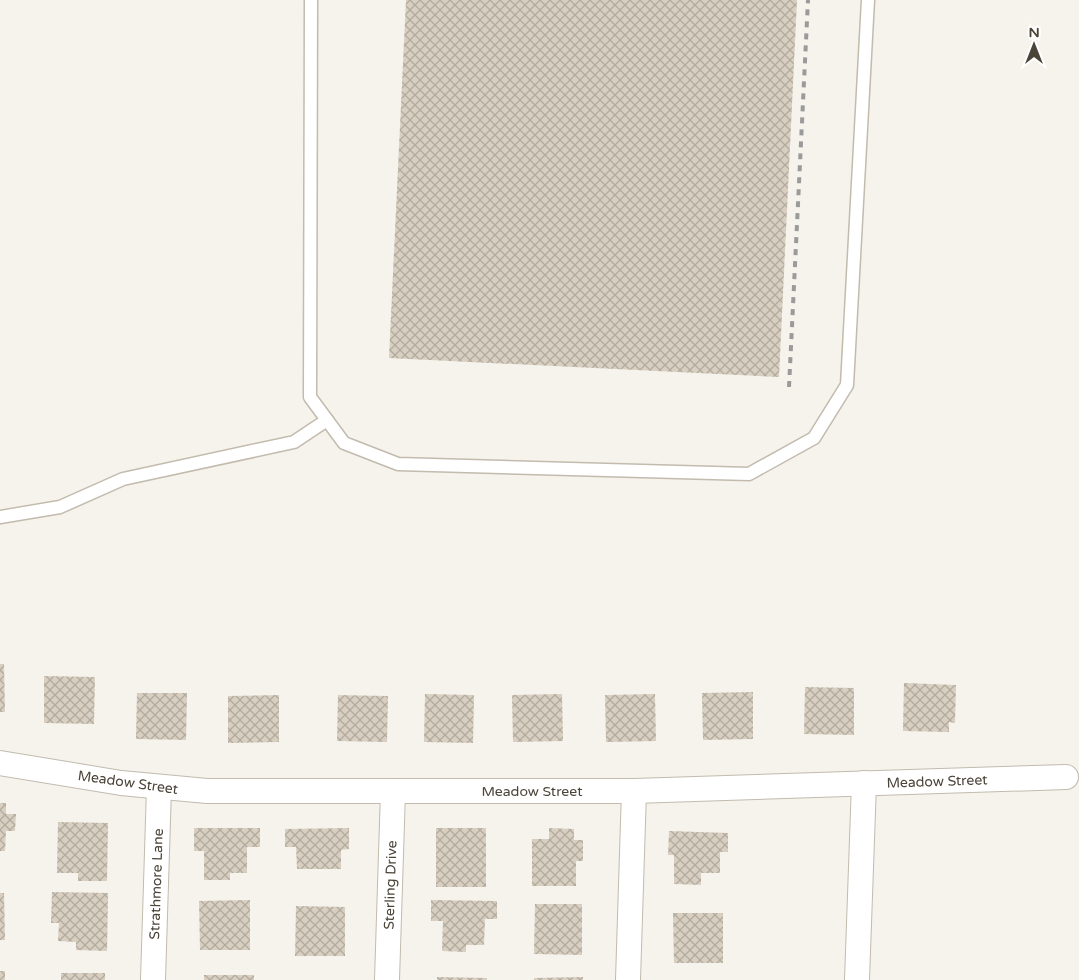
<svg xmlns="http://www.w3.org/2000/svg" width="1079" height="980" viewBox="0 0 1079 980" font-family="'Varela Round',sans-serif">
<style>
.building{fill:url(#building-cross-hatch)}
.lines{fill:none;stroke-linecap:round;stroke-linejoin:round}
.service-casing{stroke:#c2bbae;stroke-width:15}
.minor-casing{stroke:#c2bbae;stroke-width:26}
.service{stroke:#fff;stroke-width:12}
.minor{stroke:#fff;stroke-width:24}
.rail{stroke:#9a9a9a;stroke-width:4;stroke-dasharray:6 6;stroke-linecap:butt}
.labels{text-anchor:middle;stroke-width:4;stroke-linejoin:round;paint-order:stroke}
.street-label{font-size:14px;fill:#4b4439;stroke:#fff}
</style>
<defs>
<pattern id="building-cross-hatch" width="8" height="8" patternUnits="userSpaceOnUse" patternTransform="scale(1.25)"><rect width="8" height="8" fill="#d8cfc1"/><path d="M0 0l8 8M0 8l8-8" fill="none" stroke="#b1aa9e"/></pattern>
</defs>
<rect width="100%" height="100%" fill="#f6f3ec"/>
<g class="building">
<polygon points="406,0 797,0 779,377 389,358"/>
<polygon points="0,664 4,664 5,712 0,712"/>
<polygon points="44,676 95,677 94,724 44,723"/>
<polygon points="904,683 956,685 955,723 949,722 949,732 903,731"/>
<polygon points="805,687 854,688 854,735 804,734"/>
<polygon points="753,692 753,739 703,740 702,693"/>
<polygon points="137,693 187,693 186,740 136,739"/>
<polygon points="425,694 474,695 473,743 424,742"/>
<polygon points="562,694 563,741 513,742 512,695"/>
<polygon points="655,694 656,741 606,742 605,695"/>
<polygon points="279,695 279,742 228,743 228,696"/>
<polygon points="338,695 388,696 387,742 337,741"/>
<polygon points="0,803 6,803 6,814 16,814 15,831 6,831 5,851 0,851"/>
<polygon points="58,822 108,823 107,881 78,881 78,873 57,873"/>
<polygon points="194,828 260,828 260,847 247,847 247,873 230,873 230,880 204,880 204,851 194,851"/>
<polygon points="349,828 349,849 341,850 341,869 297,869 296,847 285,847 285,829"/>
<rect x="436" y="828" width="50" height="59"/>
<polygon points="549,828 574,829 574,840 583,840 583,861 576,861 576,886 532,886 532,839 549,839"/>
<polygon points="669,831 728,833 728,852 720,852 720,873 701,873 701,885 674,884 674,855 668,855"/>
<polygon points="52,892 108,893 107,951 76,950 76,942 58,941 59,923 51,923"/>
<polygon points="0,893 4,893 5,940 0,940"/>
<polygon points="250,900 250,950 200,950 199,901"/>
<polygon points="431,900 497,901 497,919 485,919 484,945 466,945 466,952 442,951 443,921 431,921"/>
<polygon points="535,904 582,904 582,955 534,954"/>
<polygon points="296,906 345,907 345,956 295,956"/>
<polygon points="673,913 723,913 723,963 674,963"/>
<rect x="0" y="971" width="5" height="9"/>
<rect x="61" y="973" width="44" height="7"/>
<rect x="204" y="975" width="50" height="5"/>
<polygon points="437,977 487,978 487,980 437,980"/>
<polygon points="583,977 583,980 534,980 534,978"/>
</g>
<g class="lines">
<g class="service-casing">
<g id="service">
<polyline points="311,0 310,397 344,443 398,464 749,474 814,438 847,385 868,0"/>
<polyline points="0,517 60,507 123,479 294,442 327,420"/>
</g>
</g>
<g class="minor-casing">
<g id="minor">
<polyline points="0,763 121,783 207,791 634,791 1066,777"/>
<polyline points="153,980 159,788"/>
<polyline points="387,980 393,791"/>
<polyline points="628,980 634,791"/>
<polyline points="857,980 864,783"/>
</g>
</g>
<use href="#service" class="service"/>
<use href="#minor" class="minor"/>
<polyline class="rail" points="789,387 808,0"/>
</g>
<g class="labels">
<g class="street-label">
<text transform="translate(937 781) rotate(-2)" y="5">Meadow Street</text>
<text transform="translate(128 782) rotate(8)" y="5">Meadow Street</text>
<text x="532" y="796">Meadow Street</text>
<text transform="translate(156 884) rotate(-88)" y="5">Strathmore Lane</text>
<text transform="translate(390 885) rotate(-88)" y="5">Sterling Drive</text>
</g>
</g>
<g transform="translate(1034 45)" stroke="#ffffff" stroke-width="4" paint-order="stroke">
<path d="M0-4L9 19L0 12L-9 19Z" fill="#4b4439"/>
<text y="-8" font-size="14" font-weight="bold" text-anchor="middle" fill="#4b4439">N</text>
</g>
</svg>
